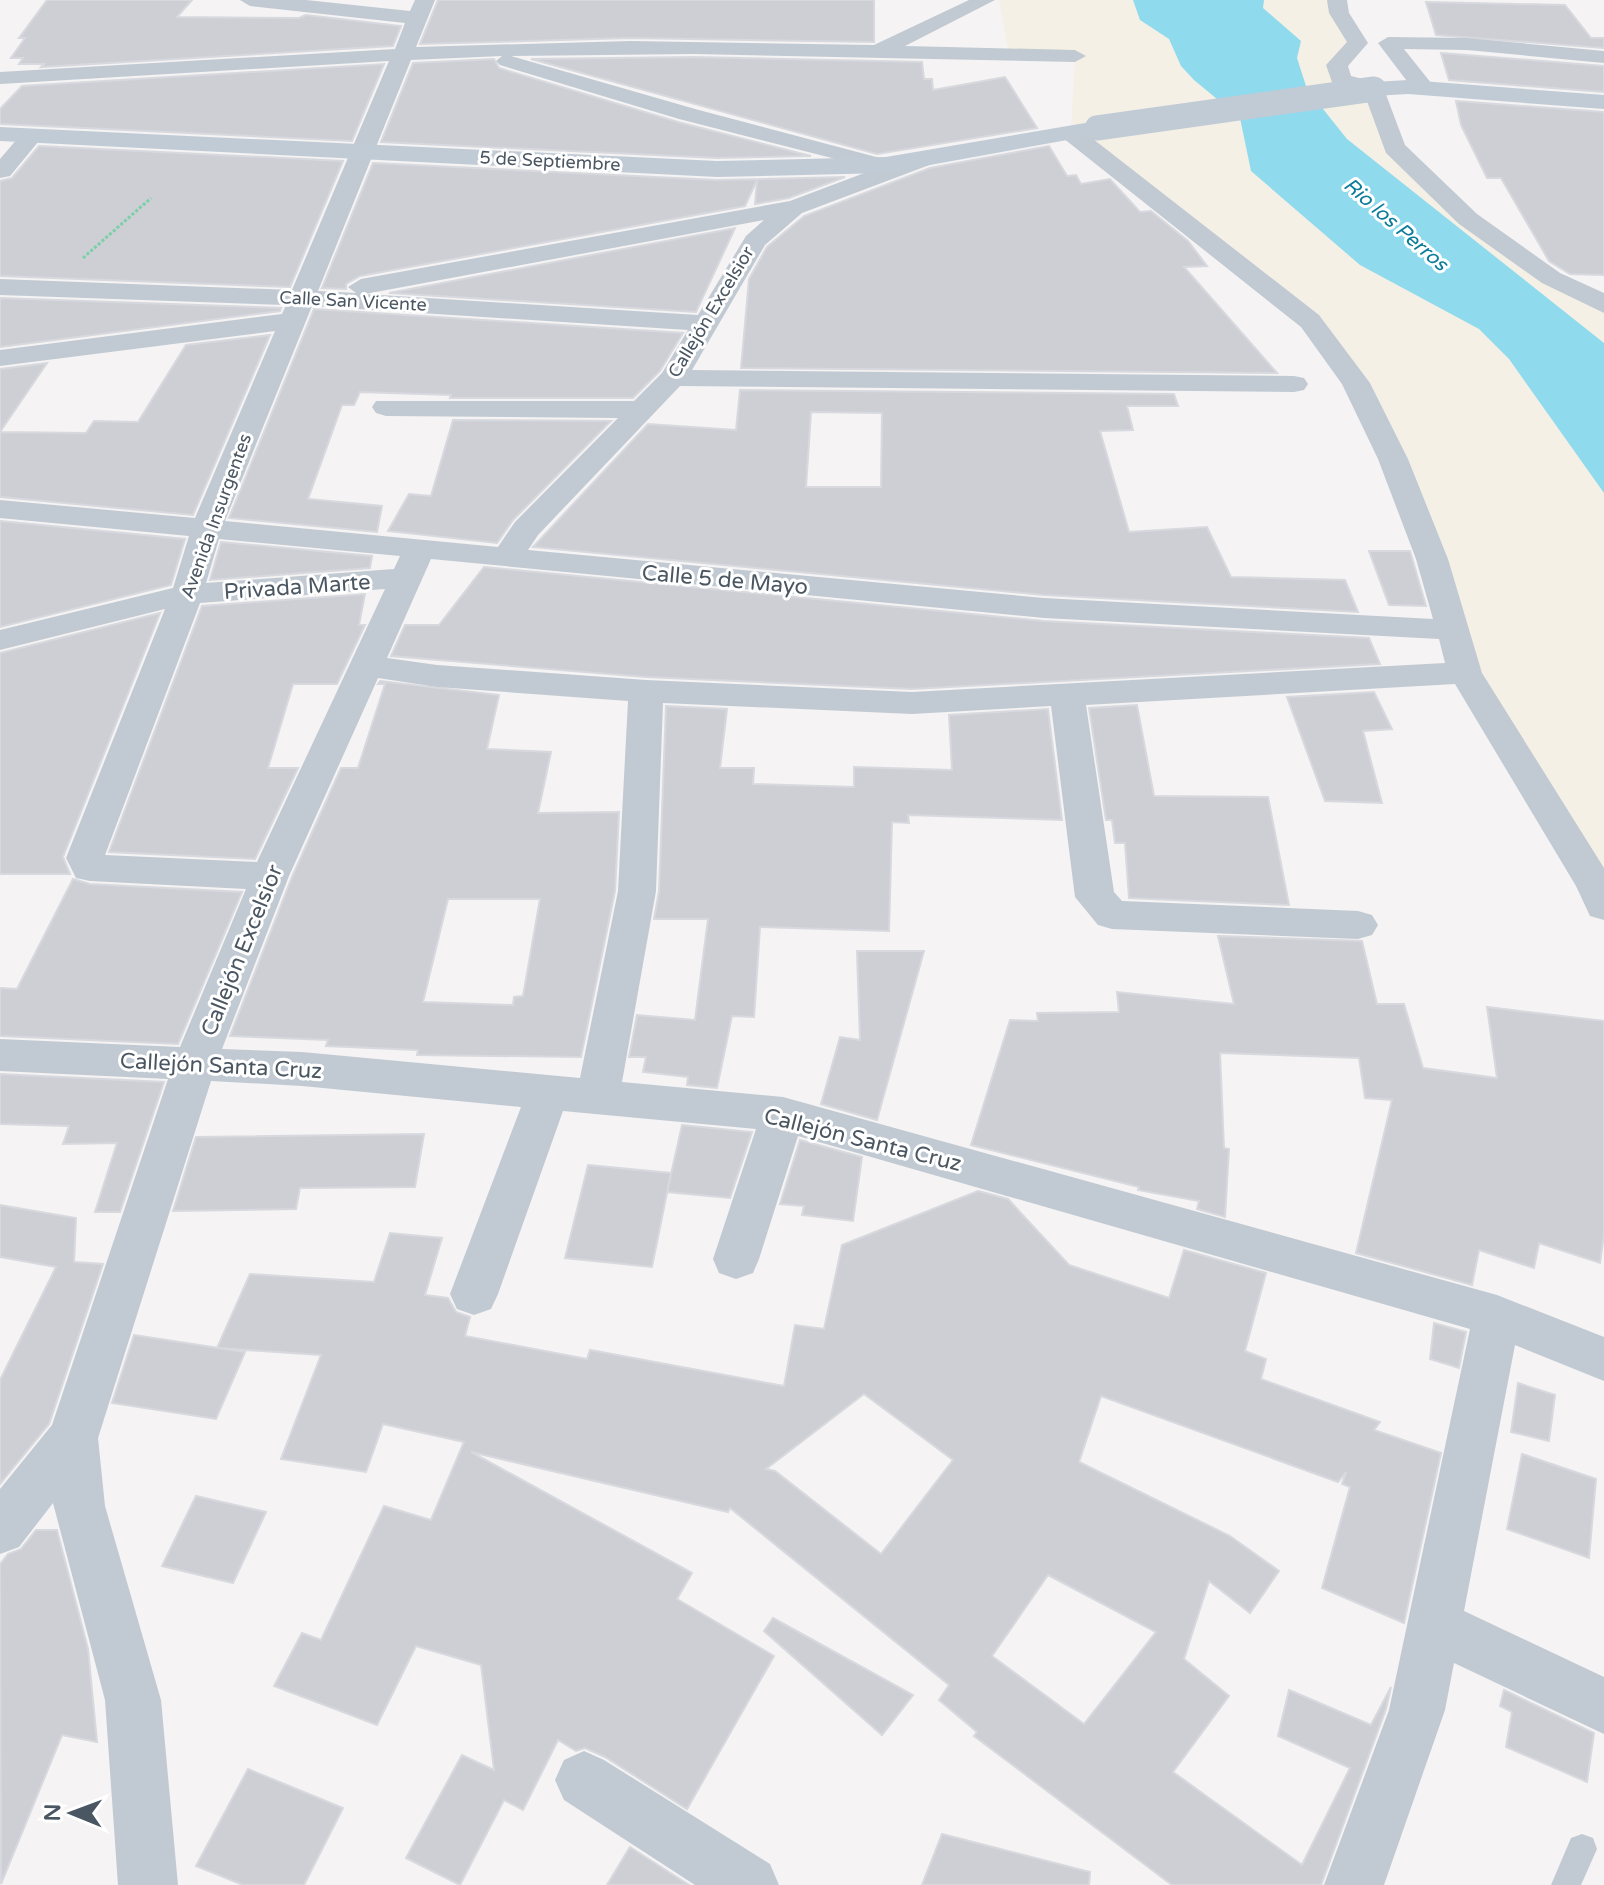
<svg xmlns="http://www.w3.org/2000/svg" width="1604" height="1885" viewBox="0 0 1604 1885" font-family="'Varela Round',sans-serif">
<style>
.sand{fill:#f5f0e5}
.water{fill:#90daee}
.building{fill:#cdcfd5;stroke:#d7d9de;stroke-width:2;fill-rule:evenodd}
.lines{fill:none;stroke-linecap:round;stroke-linejoin:round}
.path{stroke:#7ad0a6;stroke-width:3;stroke-dasharray:3 2;stroke-linecap:butt}
.lane{fill:#c1cad2;fill-rule:evenodd}
.street{fill:#c1cad2;fill-rule:evenodd}
.secondary{fill:#c1cbd6;fill-rule:evenodd}
.secondary-bridge{stroke:#c1cbd6;stroke-width:25}
.labels{text-anchor:middle;stroke-width:6;stroke-linejoin:round;paint-order:stroke}
.far-street-label{font-size:18px;fill:#4a5661;stroke:#fff}
.far-water-label{font-size:20px;font-style:italic;fill:#0c7c9b;stroke:#fff}
.street-label{font-size:22px;fill:#4a5661;stroke:#fff}
</style>
<rect width="100%" height="100%" fill="#f5f3f3"/>
<polygon class="sand" points="999,0 1337,0 1358,43 1341,79 1374,89 1394,148 1468,219 1604,305 1604,906 1465,673 1432,559 1310,321 1071,133 1075,56 1009,55"/>
<polygon class="water" points="1133,0 1264,0 1263,8 1301,41 1297,58 1307,89 1347,139 1604,343 1604,493 1509,359 1479,329 1360,265 1251,171 1240,118 1194,80 1181,66 1169,39 1140,20"/>
<g class="building">
<polygon points="47,0 192,0 177,17 299,18 306,15 401,26 393,46 41,67 44,64 19,64 23,58 11,58 25,38 19,38"/>
<polygon points="438,0 874,0 874,42 630,38 420,44"/>
<polygon points="1426,2 1565,5 1591,38 1604,38 1604,48 1436,35"/>
<polygon points="1441,53 1604,66 1604,92 1449,80"/>
<polygon points="694,57 922,62 924,79 932,79 933,90 1005,77 1037,128 877,154 531,59"/>
<polygon points="494,59 499,68 678,122 811,156 717,158 381,142 413,63"/>
<polygon points="384,64 352,141 0,124 0,109 22,86"/>
<polygon points="1456,101 1604,112 1604,275 1570,274 1549,261 1501,178 1487,178 1461,125"/>
<polygon points="39,146 343,161 290,287 0,276 0,181 12,178"/>
<polygon points="1049,146 1067,176 1076,175 1081,184 1110,179 1140,212 1151,211 1188,241 1207,266 1184,267 1277,373 741,368 749,279 767,247 804,216 930,168"/>
<polygon points="373,163 717,180 845,177 789,198 755,204 757,180 745,206 360,276 346,284 346,289 322,288"/>
<polygon points="735,228 696,312 389,293"/>
<polygon points="0,298 281,308 280,311 0,347"/>
<polygon points="314,309 683,333 660,371 633,398 450,398 451,395 360,392 354,405 342,405 308,499 382,506 377,532 229,518"/>
<polygon points="270,335 193,515 0,497 0,369 47,363 0,432 86,433 94,421 138,422 186,345"/>
<path d="M 740,390 L 1174,394 L 1178,406 L 1127,406 L 1133,430 L 1100,431 L 1129,532 L 1207,527 L 1231,577 L 1345,580 L 1358,612 L 1044,595 L 533,547 L 648,424 L 736,430 ZM 811,412 L 882,413 L 881,487 L 806,487 Z"/>
<polygon points="453,420 611,421 513,520 497,543 388,531 409,494 431,496"/>
<polygon points="0,521 185,539 171,585 0,627"/>
<polygon points="221,542 372,556 370,568 210,580"/>
<polygon points="1369,551 1410,551 1426,606 1389,605"/>
<polygon points="484,567 1044,621 1369,638 1380,664 912,689 646,677 391,656 405,625 439,625"/>
<polygon points="365,594 359,625 365,625 337,684 293,684 268,768 298,768 255,859 109,852 202,606"/>
<polygon points="160,613 63,857 70,874 0,874 0,653"/>
<path d="M 380,681 L 499,695 L 487,749 L 551,752 L 538,813 L 619,812 L 615,891 L 581,1057 L 417,1055 L 418,1050 L 326,1046 L 328,1040 L 230,1036 L 292,877 L 341,768 L 358,768 L 385,684 L 378,684 ZM 448,899 L 540,899 L 523,996 L 514,997 L 513,1005 L 423,1002 Z"/>
<polygon points="1374,692 1392,729 1363,731 1382,803 1325,801 1287,697"/>
<polygon points="1137,705 1154,796 1268,797 1289,905 1129,898 1125,843 1115,843 1112,820 1106,820 1089,708"/>
<polygon points="666,706 727,709 720,768 754,768 753,784 854,787 854,767 952,770 949,715 1048,709 1062,820 908,815 909,823 892,822 889,931 760,927 754,1017 732,1016 717,1088 687,1085 688,1077 643,1072 646,1057 629,1057 637,1015 695,1020 708,919 654,919 659,891"/>
<polygon points="73,879 90,884 242,892 178,1044 0,1036 0,988 17,989"/>
<polygon points="1218,936 1362,941 1377,1004 1404,1004 1423,1068 1497,1078 1487,1007 1604,1021 1604,1235 1600,1263 1539,1243 1534,1268 1479,1250 1472,1285 1356,1253 1392,1100 1365,1098 1359,1058 1220,1053 1224,1148 1229,1149 1225,1217 1197,1209 1199,1201 1138,1190 1139,1187 971,1145 1010,1020 1038,1021 1037,1013 1119,1012 1117,992 1234,1004"/>
<polygon points="857,951 924,951 877,1120 821,1104 840,1037 860,1040"/>
<polygon points="0,1074 164,1082 120,1212 95,1212 117,1143 63,1144 69,1126 0,1124"/>
<polygon points="682,1125 752,1132 730,1198 667,1192"/>
<polygon points="424,1134 415,1187 300,1188 296,1209 173,1211 196,1137"/>
<polygon points="800,1140 862,1157 853,1221 802,1215 804,1206 780,1204"/>
<polygon points="588,1165 671,1173 652,1267 565,1258"/>
<path d="M 978,1191 L 1008,1199 L 1069,1265 L 1169,1298 L 1184,1250 L 1266,1273 L 1245,1351 L 1266,1359 L 1261,1379 L 1380,1422 L 1374,1430 L 1441,1453 L 1404,1623 L 1322,1588 L 1350,1487 L 1342,1484 L 1346,1472 L 1338,1482 L 1101,1396 L 1079,1462 L 1230,1536 L 1279,1571 L 1250,1613 L 1209,1581 L 1184,1659 L 1229,1696 L 1173,1772 L 1302,1865 L 1350,1768 L 1278,1736 L 1289,1690 L 1371,1725 L 1391,1687 L 1386,1709 L 1321,1885 L 1172,1885 L 974,1736 L 977,1732 L 939,1700 L 949,1685 L 730,1508 L 728,1512 L 471,1452 L 692,1573 L 677,1599 L 774,1656 L 687,1809 L 605,1757 L 585,1748 L 576,1751 L 558,1740 L 523,1810 L 504,1800 L 460,1885 L 406,1858 L 462,1755 L 494,1770 L 481,1665 L 416,1646 L 377,1725 L 274,1686 L 302,1633 L 321,1640 L 384,1506 L 431,1520 L 464,1442 L 383,1424 L 366,1472 L 281,1459 L 321,1355 L 217,1348 L 250,1274 L 374,1282 L 390,1233 L 442,1238 L 425,1295 L 448,1298 L 456,1312 L 470,1317 L 465,1336 L 587,1359 L 590,1350 L 784,1386 L 795,1325 L 824,1329 L 842,1245 ZM 864,1394 L 953,1460 L 881,1554 L 775,1471 L 766,1469 ZM 1048,1575 L 1156,1632 L 1084,1724 L 992,1656 Z"/>
<polygon points="0,1205 76,1218 74,1262 103,1264 49,1424 0,1484 0,1380 56,1267 0,1257"/>
<polygon points="1434,1323 1466,1332 1459,1368 1430,1359"/>
<polygon points="134,1335 245,1352 216,1419 112,1403"/>
<polygon points="1518,1383 1555,1395 1549,1441 1511,1432"/>
<polygon points="1522,1454 1596,1479 1589,1558 1507,1529"/>
<polygon points="196,1496 266,1512 233,1583 162,1566"/>
<polygon points="36,1530 57,1530 88,1649 97,1742 62,1735 1,1884 0,1564 8,1554 21,1549"/>
<polygon points="773,1618 913,1695 882,1735 764,1631"/>
<polygon points="1504,1690 1594,1733 1587,1782 1506,1747 1512,1712 1500,1706"/>
<polygon points="248,1769 343,1808 304,1885 243,1885 196,1866"/>
<polygon points="942,1834 1090,1872 1089,1885 922,1885"/>
<polygon points="630,1847 689,1885 607,1885"/>
</g>
<g class="lines">
<polyline class="path" points="83,258 151,198"/>
<polygon class="lane" points="1582,1834 1593,1838 1597,1849 1581,1885 1551,1885 1571,1838"/>
<g class="street">
<path d="M 240,0 L 306,0 L 410,11 L 415,0 L 435,0 L 416,47 L 630,41 L 874,45 L 969,0 L 995,0 L 905,46 L 1075,50 L 1086,56 L 1075,62 L 694,54 L 511,56 L 695,109 L 895,162 L 924,152 L 936,159 L 932,164 L 802,213 L 765,245 L 692,370 L 1294,376 L 1304,378 L 1308,384 L 1304,390 L 1294,392 L 680,386 L 538,535 L 528,550 L 1044,598 L 1433,619 L 1416,559 L 1378,459 L 1342,384 L 1301,327 L 1063,138 L 1060,133 L 1063,128 L 1079,128 L 1319,315 L 1370,383 L 1408,459 L 1448,559 L 1482,673 L 1604,868 L 1604,920 L 1590,916 L 1576,886 L 1455,684 L 1086,705 L 1114,892 L 1122,901 L 1358,911 L 1372,915 L 1378,925 L 1372,935 L 1358,939 L 1112,929 L 1098,925 L 1075,897 L 1051,706 L 912,714 L 663,703 L 656,891 L 622,1082 L 783,1097 L 1497,1295 L 1604,1337 L 1604,1381 L 1515,1345 L 1464,1611 L 1604,1677 L 1604,1734 L 1454,1663 L 1445,1710 L 1384,1885 L 1324,1885 L 1389,1710 L 1470,1329 L 798,1136 L 759,1259 L 753,1273 L 736,1279 L 719,1273 L 713,1259 L 756,1129 L 563,1111 L 498,1294 L 491,1309 L 474,1315 L 457,1309 L 450,1294 L 521,1107 L 302,1086 L 211,1081 L 98,1438 L 105,1506 L 161,1700 L 178,1885 L 118,1885 L 105,1700 L 53,1503 L 19,1547 L 0,1554 L 0,1489 L 52,1425 L 168,1079 L 0,1071 L 0,1039 L 180,1047 L 246,889 L 90,881 L 76,878 L 66,858 L 165,609 L 0,650 L 0,630 L 173,588 L 189,536 L 0,518 L 0,500 L 195,518 L 275,331 L 0,366 L 0,350 L 282,314 L 286,305 L 0,295 L 0,279 L 292,290 L 389,61 L 0,84 L 0,72 L 395,49 L 405,23 L 250,6 ZM 502,56 L 496,61 L 500,65 L 679,119 L 875,169 L 790,201 L 361,279 L 348,287 L 356,293 L 318,291 L 411,60 ZM 764,220 L 746,236 L 698,315 L 365,294 ZM 312,306 L 688,330 L 662,373 L 634,401 L 376,401 L 372,407 L 376,413 L 386,416 L 618,418 L 515,522 L 498,547 L 225,521 ZM 219,539 L 400,556 L 394,569 L 206,583 ZM 431,559 L 1044,618 L 1439,639 L 1445,663 L 912,692 L 646,680 L 437,665 L 387,658 ZM 385,589 L 257,862 L 105,855 L 200,603 ZM 378,678 L 437,687 L 628,701 L 618,891 L 580,1078 L 302,1052 L 222,1049 L 289,876 Z"/>
<polygon points="1327,0 1347,0 1349,13 1368,43 1348,66 1351,76 1382,84 1405,145 1477,214 1560,273 1604,293 1604,313 1542,283 1459,224 1386,153 1364,93 1333,85 1326,65 1347,42 1329,13"/>
<polygon points="1388,37 1467,38 1604,51 1604,63 1467,50 1404,49 1435,88 1424,95 1416,93 1378,43"/>
<polygon points="32,129 43,136 10,176 0,178 0,159 24,131"/>
<polygon points="584,1751 604,1760 770,1864 779,1885 695,1885 564,1800 555,1780 564,1760"/>
</g>
<g class="secondary">
<polygon points="1408,80 1604,95 1604,109 1408,94 1374,96 1362,89 1374,82"/>
<polygon points="1097,121 1109,128 1106,133 886,173 717,177 0,141 0,127 717,161 886,157"/>
</g>
<polyline class="secondary-bridge" points="1097,128 1374,89"/>
</g>
<g class="labels">
<g class="far-street-label">
<text transform="translate(550 161) rotate(3)" y="6">5 de Septiembre</text>
<text transform="translate(353 301) rotate(3)" y="6">Calle San Vicente</text>
<text transform="translate(711 312) rotate(-59)" y="6">Callejón Excelsior</text>
<text transform="translate(216 516) rotate(-70)" y="6">Avenida Insurgentes</text>
</g>
<g class="far-water-label">
<text transform="translate(1396 224) rotate(41)" y="7">Rio los Perros</text>
</g>
<g class="street-label">
<text transform="translate(725 579) rotate(5)" y="8">Calle 5 de Mayo</text>
<text transform="translate(297 586) rotate(-4)" y="8">Privada Marte</text>
<text transform="translate(241 950) rotate(-68)" y="8">Callejón Excelsior</text>
<text transform="translate(221 1065) rotate(3)" y="8">Callejón Santa Cruz</text>
<text transform="translate(863 1139) rotate(14)" y="8">Callejón Santa Cruz</text>
</g>
</g>
<g transform="translate(72 1813) rotate(271)" stroke="#ffffff" stroke-width="6" paint-order="stroke">
<path d="M0-6L14 30L0 20L-14 30Z" fill="#4a5661"/>
<text y="-12" font-size="22" font-weight="bold" text-anchor="middle" fill="#4a5661">N</text>
</g>
</svg>
